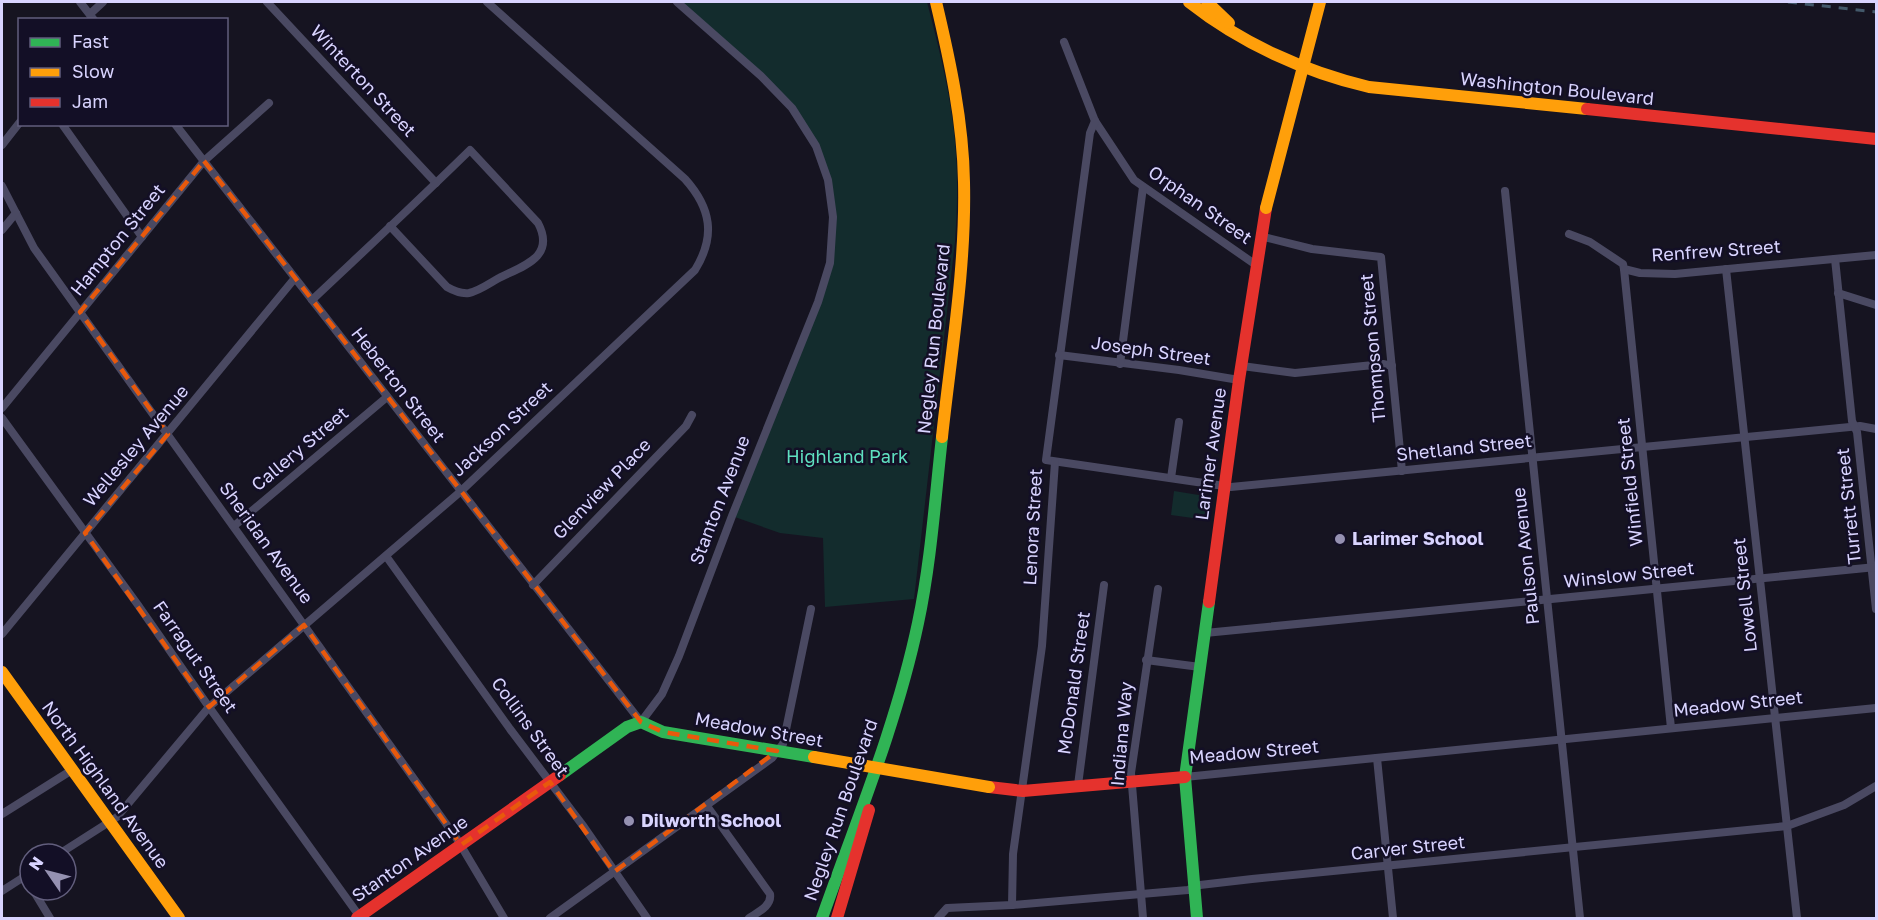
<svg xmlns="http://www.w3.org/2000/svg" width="1878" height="920" viewBox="0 0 1878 920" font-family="'Golos Text',sans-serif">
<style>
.green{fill:#132c2d}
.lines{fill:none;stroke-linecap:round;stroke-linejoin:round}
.street{stroke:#4a4962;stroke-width:8}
.fast{stroke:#30b455;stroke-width:12}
.slow{stroke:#ff9f0a;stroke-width:12}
.jam{stroke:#e5322d;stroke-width:12}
.rail{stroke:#43596b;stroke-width:3;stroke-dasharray:9 8;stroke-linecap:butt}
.slow-bridge{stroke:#ff9f0a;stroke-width:12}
.marked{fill:none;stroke:#e8590c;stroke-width:4.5;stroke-dasharray:12 8;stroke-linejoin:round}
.poi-dot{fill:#9591b1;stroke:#130f26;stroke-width:2}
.labels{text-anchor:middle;stroke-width:5;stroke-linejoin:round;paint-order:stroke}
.street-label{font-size:18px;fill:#d9d4ff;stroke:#130f26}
.park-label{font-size:18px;fill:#5fe0c0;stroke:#130f26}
.poi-label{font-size:18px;font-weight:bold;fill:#d9d4ff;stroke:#130f26;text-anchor:start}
</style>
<rect width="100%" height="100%" fill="#161421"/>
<g class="green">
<path d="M 677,2 L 927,2 C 940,52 953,103 956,155 C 958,184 957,213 955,242 L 914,599 L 825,607 L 823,538 L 780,533 L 732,516 L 830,263 L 833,217 L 816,146 L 792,108 Z"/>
<polygon points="1174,491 1211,497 1207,520 1171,515"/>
</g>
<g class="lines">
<g class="street">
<polyline points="80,2 94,20"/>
<polyline points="267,2 436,183"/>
<polyline points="90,14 103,2"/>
<polyline points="1064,42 1095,121 1134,180 1256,265"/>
<polyline points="1095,121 1090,133 1046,460 1231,487 1860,426 1876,429"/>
<polyline points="62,124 142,237"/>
<polyline points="175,124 641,722 662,694 679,656 732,516 818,302 830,263 833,217 828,180 816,146 792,108 761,76 677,2"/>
<polyline points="2,145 20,122"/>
<polyline points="2,186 34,248 457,839 504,918"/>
<polyline points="1505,191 1580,918"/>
<polyline points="2,230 16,213"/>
<polyline points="1569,234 1590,242 1623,264 1624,269 1640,273 1675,274 1876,255"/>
<polyline points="1260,236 1312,249 1381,257 1402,471"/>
<polyline points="1835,259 1852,421 1857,432 1876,609"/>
<polyline points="1624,269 1671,728"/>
<polyline points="1726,269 1797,918"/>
<polyline points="1838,293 1876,305"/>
<path d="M 312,300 C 365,250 418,201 470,150 L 538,223 C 556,257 523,266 499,278 C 490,283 479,291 469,293 C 461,294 454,291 447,287 L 390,226"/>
<polyline points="1059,355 1179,370 1239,380"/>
<polyline points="1120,364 1143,187"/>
<polyline points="1242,366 1295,373 1383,364 1392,366"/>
<polyline points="2,408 204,161 269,103"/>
<polyline points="2,418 138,605 209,707 360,917"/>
<polyline points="1171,478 1179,422"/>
<polyline points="234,526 387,397"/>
<polyline points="386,556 510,729 584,827 647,918"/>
<polyline points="533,585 686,426 692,415"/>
<polyline points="1205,633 1876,567"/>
<polyline points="2,634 295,278"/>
<polyline points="1146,660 1200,667"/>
<polyline points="1377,758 1393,918"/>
<polyline points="1185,777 1876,708"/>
<polyline points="1078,785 1104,585"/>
<path d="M 707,806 L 770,894 C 772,906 758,912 749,918"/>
<polyline points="2,814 72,770"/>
<path d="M 59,854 L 117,817 L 209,707 L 460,492 L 695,270 C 716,236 711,208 685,179 L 487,2"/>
<polyline points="33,890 50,918"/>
<polyline points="2,891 30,873"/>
<polyline points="1012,905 1013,854 1042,646 1055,462"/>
<polyline points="550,918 772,758 783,744 811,609"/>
<polyline points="938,918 947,908 1012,905 1188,890 1200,885 1252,879 1787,826 1844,805 1876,786"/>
<polyline points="1143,918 1131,773 1158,589"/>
</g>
<g class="fast">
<polyline points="560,775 627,727 641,722 663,732 814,757"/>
<path d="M 822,918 C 856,822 897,723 918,623 C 931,562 935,499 942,437"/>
<polyline points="1197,918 1185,777 1209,602"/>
</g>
<g class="slow">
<path d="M 936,2 C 950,61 963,121 964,182 C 966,267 951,353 942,437"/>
<path d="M 1189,2 C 1241,43 1305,72 1369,87 L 1587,109"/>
<polyline points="1207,2 1229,23"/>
<polyline points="2,672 179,918"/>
</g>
<g class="jam">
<polyline points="1587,109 1876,139"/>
<polyline points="1209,602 1239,380 1266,208"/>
<polyline points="989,787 1023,791 1185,777"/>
<polyline points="357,918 560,775"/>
<polyline points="837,918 869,810"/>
</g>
<polyline class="rail" points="1788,2 1876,12"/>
<g class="slow-bridge">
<polyline points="1266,208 1320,2"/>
<polyline points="814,757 989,787"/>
</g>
</g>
<path class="marked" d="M 204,161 L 641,722 L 663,732 L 777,751 L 614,872 L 550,782 L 461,845 L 304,625 L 209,707 L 85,533 L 168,434 L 80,312 Z"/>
<g class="poi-dot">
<circle cx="1340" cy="539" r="6"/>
<circle cx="629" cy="821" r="6"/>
</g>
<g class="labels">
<g class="street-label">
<text transform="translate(363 81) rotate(47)" y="6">Winterton Street</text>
<text transform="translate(1557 89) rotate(6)" y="6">Washington Boulevard</text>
<text transform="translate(1200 205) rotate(35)" y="6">Orphan Street</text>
<text transform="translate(118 240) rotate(-51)" y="6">Hampton Street</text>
<text transform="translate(1716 251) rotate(-4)" y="6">Renfrew Street</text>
<text transform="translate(934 339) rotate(-84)" y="6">Negley Run Boulevard</text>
<text transform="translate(1373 348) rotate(-95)" y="6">Thompson Street</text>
<text transform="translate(1151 351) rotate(8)" y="6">Joseph Street</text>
<text transform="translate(398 385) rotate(52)" y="6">Heberton Street</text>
<text transform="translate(502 429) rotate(-43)" y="6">Jackson Street</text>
<text transform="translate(136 446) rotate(-50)" y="6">Wellesley Avenue</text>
<text transform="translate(1464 448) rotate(-6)" y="6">Shetland Street</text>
<text transform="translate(300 449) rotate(-40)" y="6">Callery Street</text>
<text transform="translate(1211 454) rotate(-82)" y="6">Larimer Avenue</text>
<text transform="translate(1630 482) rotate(-96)" y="6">Winfield Street</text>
<text transform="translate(602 489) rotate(-46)" y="6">Glenview Place</text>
<text transform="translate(720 500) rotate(-69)" y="6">Stanton Avenue</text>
<text transform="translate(1849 506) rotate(-96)" y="6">Turrett Street</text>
<text transform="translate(1033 527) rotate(-87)" y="6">Lenora Street</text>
<text transform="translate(266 543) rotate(54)" y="6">Sheridan Avenue</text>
<text transform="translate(1526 556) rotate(-96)" y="6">Paulson Avenue</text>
<text transform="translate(1629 575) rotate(-6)" y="6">Winslow Street</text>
<text transform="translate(1745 595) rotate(-96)" y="6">Lowell Street</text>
<text transform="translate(195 657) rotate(55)" y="6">Farragut Street</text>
<text transform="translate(1074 683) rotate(-82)" y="6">McDonald Street</text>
<text transform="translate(1738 704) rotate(-6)" y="6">Meadow Street</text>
<text transform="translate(530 727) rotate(54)" y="6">Collins Street</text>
<text transform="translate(759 730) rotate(10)" y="6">Meadow Street</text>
<text transform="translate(1122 734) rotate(-85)" y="6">Indiana Way</text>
<text transform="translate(1254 752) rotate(-5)" y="6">Meadow Street</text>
<text transform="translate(105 785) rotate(54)" y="6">North Highland Avenue</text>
<text transform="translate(841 810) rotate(-71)" y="6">Negley Run Boulevard</text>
<text transform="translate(1408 848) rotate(-6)" y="6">Carver Street</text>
<text transform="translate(410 859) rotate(-35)" y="6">Stanton Avenue</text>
</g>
<g class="park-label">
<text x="847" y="463">Highland Park</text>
</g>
<g class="poi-label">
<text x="1352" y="545">Larimer School</text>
<text x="641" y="827">Dilworth School</text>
</g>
</g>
<rect width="1878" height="920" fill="none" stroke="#d9d4ff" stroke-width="6"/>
<rect x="18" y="18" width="210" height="108" fill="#130f26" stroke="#625e7d" stroke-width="1.5"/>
<rect x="30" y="38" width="30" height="9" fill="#30b455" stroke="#625e7d" stroke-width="1.5"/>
<text x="72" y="48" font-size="18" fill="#d9d4ff">Fast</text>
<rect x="30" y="68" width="30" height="9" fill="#ff9f0a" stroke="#625e7d" stroke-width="1.5"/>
<text x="72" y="78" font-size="18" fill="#d9d4ff">Slow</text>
<rect x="30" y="98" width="30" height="9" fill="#e5322d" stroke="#625e7d" stroke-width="1.5"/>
<text x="72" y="108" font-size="18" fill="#d9d4ff">Jam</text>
<g transform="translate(48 872) rotate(305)"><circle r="28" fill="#130f26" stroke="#625e7d" stroke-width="1.5"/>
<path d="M0-4.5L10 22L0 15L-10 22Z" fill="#9591b1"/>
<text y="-9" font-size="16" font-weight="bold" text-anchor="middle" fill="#d9d4ff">N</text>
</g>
</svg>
